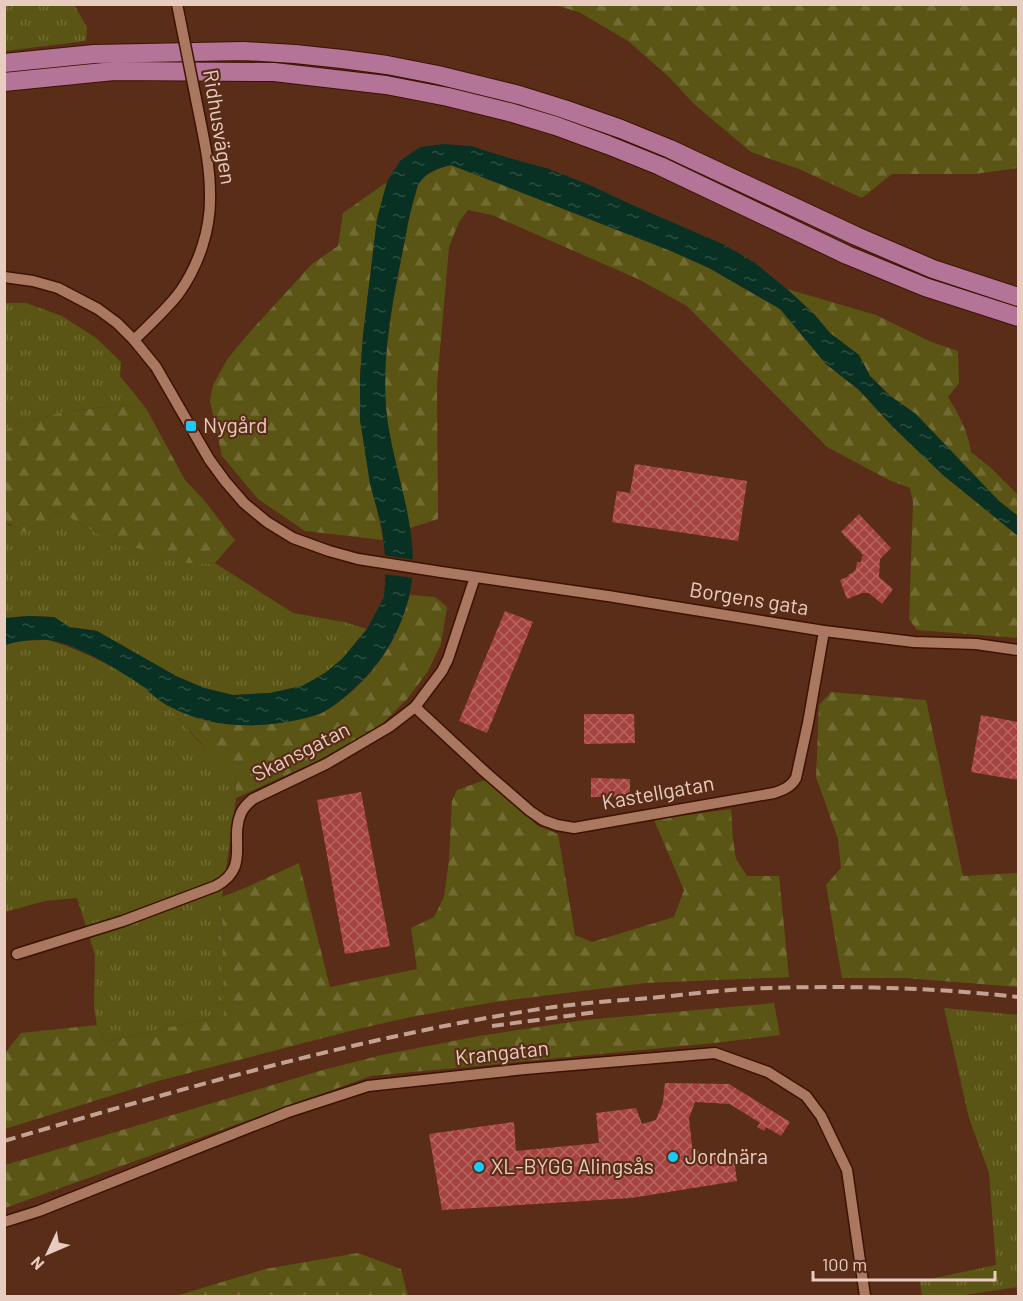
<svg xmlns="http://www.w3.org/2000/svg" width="1023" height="1301" viewBox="0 0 1023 1301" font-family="Barlow,sans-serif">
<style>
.grass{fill:url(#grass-tufts)}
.forest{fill:url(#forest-firs)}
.water{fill:url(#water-ripples)}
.pier{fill:#592d18}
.building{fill:url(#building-cross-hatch)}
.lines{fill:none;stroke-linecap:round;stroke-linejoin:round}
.minor-casing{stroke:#3d1300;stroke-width:13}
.motorway-casing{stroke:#3d1300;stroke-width:20}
.minor{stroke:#aa7761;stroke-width:10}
.motorway{stroke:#b37498;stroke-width:18}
.rail{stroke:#c3a293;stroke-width:4;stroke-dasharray:12 6;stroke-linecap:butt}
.minor-bridge-casing{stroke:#3d1300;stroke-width:13;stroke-linecap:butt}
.minor-bridge{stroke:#aa7761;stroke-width:10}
.poi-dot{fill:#1bcafc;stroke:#592d18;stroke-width:2}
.labels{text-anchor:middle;stroke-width:4.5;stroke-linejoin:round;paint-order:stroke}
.street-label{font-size:21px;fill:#e9ccc0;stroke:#592d18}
.poi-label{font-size:21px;fill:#e9ccc0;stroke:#592d18;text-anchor:start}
</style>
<defs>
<pattern id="grass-tufts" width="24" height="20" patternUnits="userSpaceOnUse" patternTransform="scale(1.5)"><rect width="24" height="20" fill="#5a5514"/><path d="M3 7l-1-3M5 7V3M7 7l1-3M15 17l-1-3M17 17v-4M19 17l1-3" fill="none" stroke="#726c34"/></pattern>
<pattern id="forest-firs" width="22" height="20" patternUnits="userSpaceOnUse" patternTransform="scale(1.5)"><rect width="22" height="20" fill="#5a5514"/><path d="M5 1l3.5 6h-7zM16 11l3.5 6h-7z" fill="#726c34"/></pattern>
<pattern id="water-ripples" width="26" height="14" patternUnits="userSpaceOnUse" patternTransform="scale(1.5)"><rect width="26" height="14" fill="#083123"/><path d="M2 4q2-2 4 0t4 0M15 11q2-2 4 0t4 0" fill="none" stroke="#2c4e41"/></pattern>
<pattern id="building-cross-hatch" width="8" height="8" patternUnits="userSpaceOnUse" patternTransform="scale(1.5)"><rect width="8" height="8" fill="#a64340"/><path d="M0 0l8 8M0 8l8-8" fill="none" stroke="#b66662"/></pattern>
</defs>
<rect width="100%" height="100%" fill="#592d18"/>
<g class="grass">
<polygon points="4,5 74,5 87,27 86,41 5,51"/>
<polygon points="5,303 26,303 62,316 96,338 121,362 120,376 146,408 126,405 68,411 20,423 5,430"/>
<polygon points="58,511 113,542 204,564 215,563 293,613 344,622 367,629 342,659 325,673 302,686 270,693 233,695 204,688 176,676 97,631 70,627 54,617 28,616 5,618 4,522 10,526 46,521"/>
<path d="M 49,640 C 91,654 132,674 165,704 C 179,716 189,732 202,745 C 212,755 225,762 235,770 L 236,799 L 222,897 L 224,1015 L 105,1042 L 97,1025 L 94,1008 L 95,955 L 77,898 L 45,901 L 5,912 L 5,645 L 18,641 Z"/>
<polygon points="944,1008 1018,1015 1018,1287 958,1296 922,1296 920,1281 996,1265 989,1173 969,1118"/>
</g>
<g class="forest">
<polygon points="554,5 1018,5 1018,168 975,174 892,174 862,198 799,169 751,152 694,104 669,77 628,41 579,12"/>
<path d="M 451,165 L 671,251 L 709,268 L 780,309 L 826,364 L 859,390 L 893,427 L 943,475 L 1018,536 L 1018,638 L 917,630 L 909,619 L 913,502 L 910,488 L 889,480 L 827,447 L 687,306 L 638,279 L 492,215 L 468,210 L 459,222 L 449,247 L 437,384 L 438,519 L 410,528 C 401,489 389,448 386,407 C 382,349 395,291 406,235 C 408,224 414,190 420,182 C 428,172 439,168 451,165 Z"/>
<polygon points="387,182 377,219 363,335 360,376 360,420 383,540 305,531 258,499 222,456 210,401 213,385 228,358 250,332 312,264 338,246 343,213"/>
<path d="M 787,289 L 876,315 L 929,341 L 958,351 L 959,383 L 948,397 C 959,415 968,431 971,452 L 991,468 L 1018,495 L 1018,516 L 999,501 L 870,376 L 859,355 L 830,333 L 814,314 Z"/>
<polygon points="126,405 146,408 185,480 203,499 235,540 215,563 204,564 176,562 144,550 113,542 58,511 46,521 24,532 5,522 5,430 20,423 68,411"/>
<path d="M 410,595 L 435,597 L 447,607 L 441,644 L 428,671 L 408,698 L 379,727 L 315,762 L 236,798 L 235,770 L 221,765 L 166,705 C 210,725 243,730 291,721 C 301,719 313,717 322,713 C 345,700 367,679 382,657 C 396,639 403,616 410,595 Z"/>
<polygon points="831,692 926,700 963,876 1018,873 1018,987 905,978 842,978 826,885 841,868 838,839 816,777 819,705"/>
<polygon points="485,780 538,826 558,834 575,935 592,942 674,917 684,890 654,820 731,809 733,839 736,859 747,876 779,876 789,977 646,983 495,1002 411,1017 358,1029 158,1081 5,1129 5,1053 21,1033 97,1025 105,1042 224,1015 222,897 247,887 299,863 330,987 417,969 411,928 434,917 444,897 449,860 452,801 457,790"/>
<polygon points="774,1003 780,1035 714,1043 371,1076 5,1208 5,1165 323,1070 382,1055 479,1036 584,1020"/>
<polygon points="358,1253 401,1269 408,1296 176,1296 265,1269"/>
</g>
<path class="water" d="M 444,144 L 471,146 L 509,158 L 546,168 L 590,185 L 630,204 L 725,245 L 755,263 L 787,289 L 814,314 L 830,333 L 859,355 L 870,376 L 889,395 L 916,414 L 999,501 L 1018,516 L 1018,536 L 943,475 L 893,427 L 859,390 L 826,364 L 780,309 L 709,268 L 671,251 L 451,165 C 439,168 426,172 419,183 C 417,186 417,189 416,192 C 412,206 408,220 406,234 C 395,291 381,350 386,408 C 391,460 413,511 413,563 C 413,601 397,639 374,668 C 361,683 338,706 319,714 C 311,717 301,719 292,721 C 250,729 205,727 167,705 C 157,700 149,691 141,685 C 119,670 73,642 47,640 C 32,639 18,641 5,645 L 5,618 L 28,616 L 54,617 L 70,627 L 97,631 L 176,676 L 204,688 L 233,695 L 270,693 L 302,686 L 325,673 L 342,659 L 367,629 L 384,597 L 386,564 L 382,528 L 370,484 L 360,420 L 360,376 L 363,335 L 377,219 L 387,182 L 400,161 L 420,147 Z"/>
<polygon class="pier" points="382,555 416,560 414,578 383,574"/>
<g class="building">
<polygon points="635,464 747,481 738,541 612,522 617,491 630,493"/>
<polygon points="859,514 891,548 880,559 879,577 893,589 882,604 869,593 862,593 847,599 840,580 849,576 848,575 852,573 856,569 857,562 861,562 862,556 864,556 841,532"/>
<polygon points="505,611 533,622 487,733 459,721"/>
<polygon points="584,714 634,714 635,743 584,744"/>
<polygon points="981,715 1018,722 1018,780 971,772"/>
<polygon points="591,778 630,779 630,797 591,797"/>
<polygon points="361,792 390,946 345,954 317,800"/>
<polygon points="665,1083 729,1084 790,1122 781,1136 766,1127 764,1131 757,1127 760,1123 730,1104 695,1102 689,1118 692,1146 703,1155 733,1152 737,1181 631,1198 442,1210 429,1134 514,1122 516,1151 599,1143 596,1113 636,1108 642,1124 656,1120 663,1102"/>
</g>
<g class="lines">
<g class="minor-casing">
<g id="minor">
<polyline points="177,4 180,19"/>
<polyline points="4,277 33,281 58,288 98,309 117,323 134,340 156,367 209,459 225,481 244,503 267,522 293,538 329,551 358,559 441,572 608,596 824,631 914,642 976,644 1018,650"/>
<path d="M 134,340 C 148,326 168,308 179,293 C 199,265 211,229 210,194 C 210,162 202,130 196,99"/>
<path d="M 415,707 L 485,772 L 530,811 L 543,820 L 557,825 L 574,828 L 774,793 C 783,790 791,787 796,778 L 808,723 L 824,631"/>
<path d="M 17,954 L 123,921 L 216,886 C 251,867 229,840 241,813 C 244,807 248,803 253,799 L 326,764 L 389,727 L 415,707 L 442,671 L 448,659 L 475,577"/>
<polyline points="4,1222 39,1211 288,1112 368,1086 525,1069 715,1053 768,1072 806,1096 821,1116 847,1170 865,1296"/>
</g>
</g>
<g class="motorway-casing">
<g id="motorway">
<polyline points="4,63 94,54 244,51 295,54 342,59 387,65 438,75 519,95 564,109 621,129 670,149 856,236 933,269 1018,297"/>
<polyline points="4,82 114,71 274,72 386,85 448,97 509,112 556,126 608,145 660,166 847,255 925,287 1018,317"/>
</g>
</g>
<use href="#minor" class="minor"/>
<use href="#motorway" class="motorway"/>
<g class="rail">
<polyline points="492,1026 597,1012"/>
<path d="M 4,1141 C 177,1090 350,1040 527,1011 C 568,1004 610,1001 651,998 C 682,995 713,991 744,989 C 834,985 929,987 1018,997"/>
</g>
<g class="minor-bridge-casing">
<polyline id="minor-bridge" points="180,19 196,99"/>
</g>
<use href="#minor-bridge" class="minor-bridge"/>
</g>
<g class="poi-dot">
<rect x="185" y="420" width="12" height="12" rx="3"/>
<circle cx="673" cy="1157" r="6"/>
<circle cx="479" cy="1167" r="6"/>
</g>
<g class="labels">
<g class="street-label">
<text transform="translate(219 127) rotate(81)" y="7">Ridhusvägen</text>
<text transform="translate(749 599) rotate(9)" y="7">Borgens gata</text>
<text transform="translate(301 752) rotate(-27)" y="7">Skansgatan</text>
<text transform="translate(658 793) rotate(-10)" y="7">Kastellgatan</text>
<text transform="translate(502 1053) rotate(-6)" y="7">Krangatan</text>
</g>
<g class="poi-label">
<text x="203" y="433">Nygård</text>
<text x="685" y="1164">Jordnära</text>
<text x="491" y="1174">XL-BYGG Alingsås</text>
</g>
</g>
<rect width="1023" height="1301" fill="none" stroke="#e9ccc0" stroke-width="12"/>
<g transform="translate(48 1253) rotate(226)" stroke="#592d18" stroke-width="4.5" paint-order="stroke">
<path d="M0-4.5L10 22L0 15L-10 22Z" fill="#e9ccc0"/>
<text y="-9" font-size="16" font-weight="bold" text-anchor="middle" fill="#e9ccc0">N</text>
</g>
<path d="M813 1271v9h182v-9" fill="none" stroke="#e9ccc0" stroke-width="3"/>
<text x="822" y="1271" font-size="18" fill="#e9ccc0" stroke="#592d18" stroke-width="4.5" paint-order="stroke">100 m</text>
</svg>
